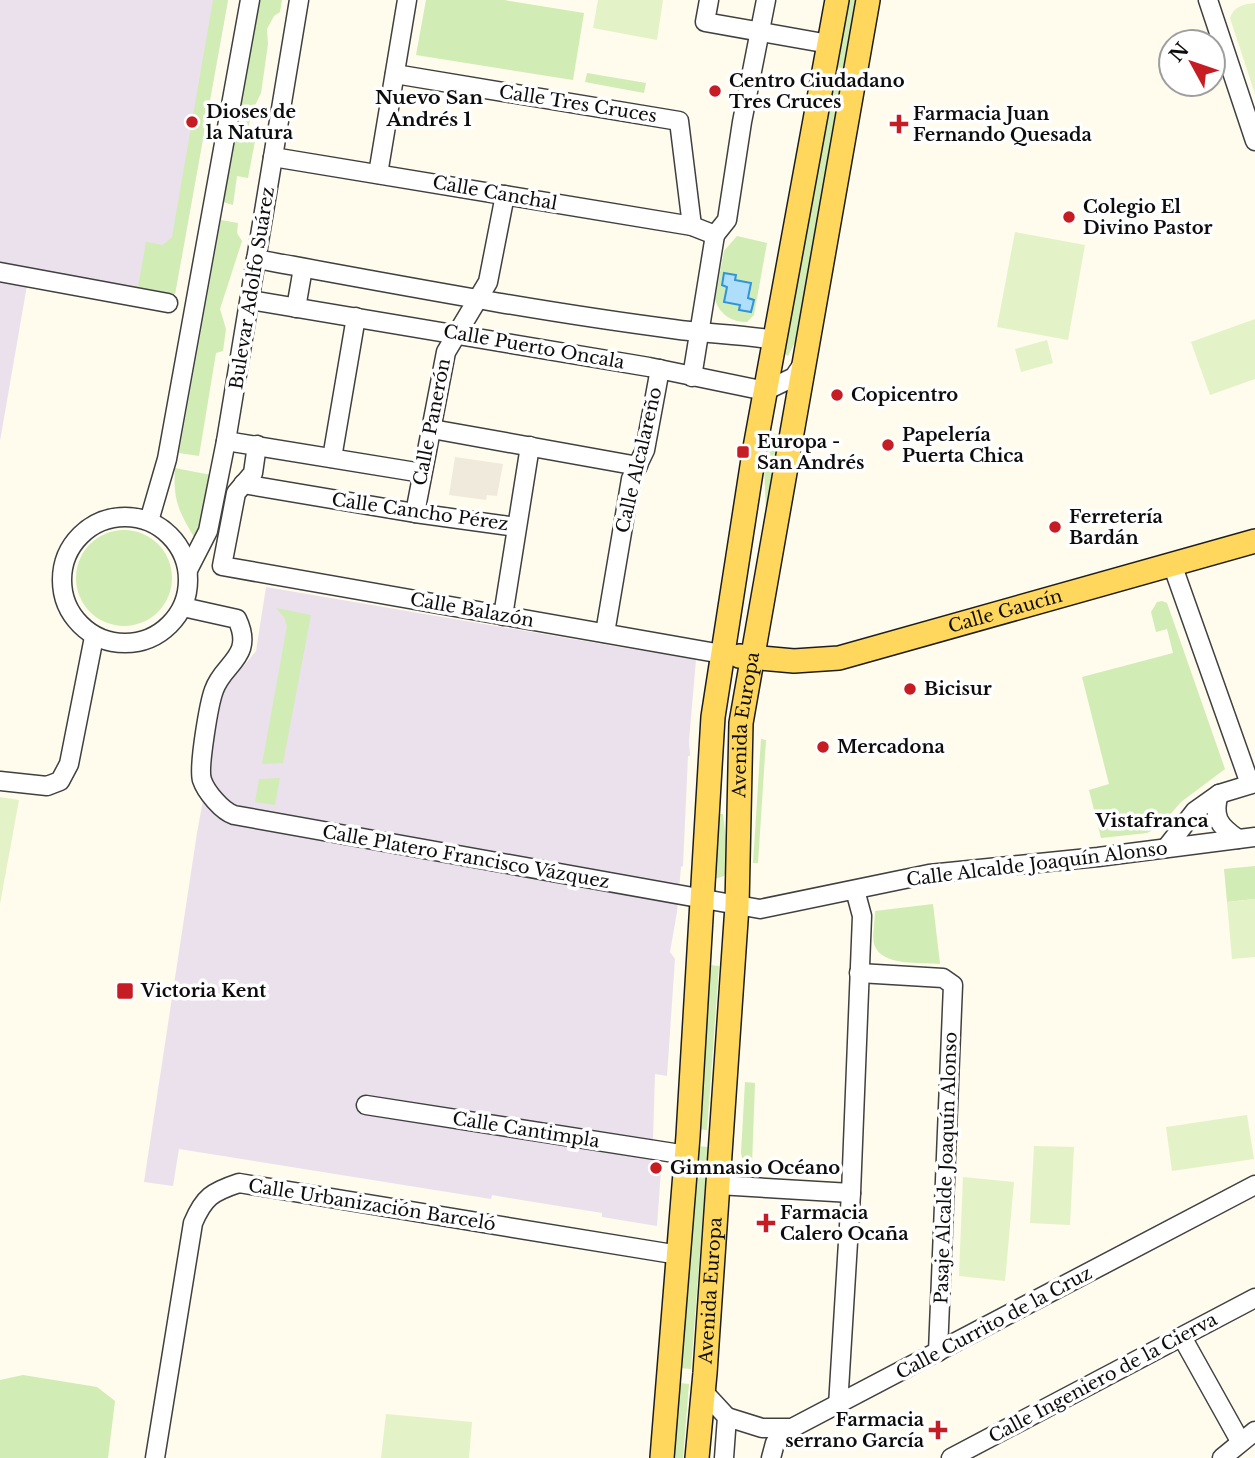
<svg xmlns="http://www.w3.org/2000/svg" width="1255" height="1458" viewBox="0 0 1255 1458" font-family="'Libre Baskerville',serif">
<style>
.industrial{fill:#ebe1ed}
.green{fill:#d1ecb4}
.pitch{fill:#e3f3c7}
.plaza{fill:#efeadc}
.water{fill:#aedefa;stroke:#3094d6;stroke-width:2}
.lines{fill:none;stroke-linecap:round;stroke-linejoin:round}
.minor-casing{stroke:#404040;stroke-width:21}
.major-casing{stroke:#1e1e1e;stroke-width:26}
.minor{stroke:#fff;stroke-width:18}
.major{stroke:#ffd75d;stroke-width:23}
.poi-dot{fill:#c61c24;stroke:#fff;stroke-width:2.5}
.labels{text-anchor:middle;stroke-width:7;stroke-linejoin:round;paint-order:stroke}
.poi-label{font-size:18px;font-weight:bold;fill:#0d0d0d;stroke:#fff;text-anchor:start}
.street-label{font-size:18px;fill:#0d0d0d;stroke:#fff}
.neighbourhood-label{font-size:19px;font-weight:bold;fill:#0d0d0d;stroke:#fff}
</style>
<rect width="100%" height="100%" fill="#fffbed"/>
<g class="industrial">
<polygon points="0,0 228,0 175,294 30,268 0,441"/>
<polygon points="266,587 696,660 689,740 690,756 688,756 683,866 681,867 677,912 670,952 675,959 667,1076 655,1074 653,1140 661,1170 657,1226 602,1217 602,1213 509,1198 492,1195 491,1199 179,1149 173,1186 144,1182 197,833 223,691 256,651"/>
</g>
<g class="green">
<polygon points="213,0 228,0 175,294 138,287 146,242 163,245 172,237"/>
<polygon points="260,0 282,0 280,12 274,16 267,29 268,44 261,93 251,114 249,125 255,141 248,178 237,176 233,205 223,202"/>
<polygon points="426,0 504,0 584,13 573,80 416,55"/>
<polygon points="846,0 856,0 843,68 834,67"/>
<polygon points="587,73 646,83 644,93 585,82"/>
<polygon points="833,81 841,83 797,338 788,356 785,354"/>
<polygon points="221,220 238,223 237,233 242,241 220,309 226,329 223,351 216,353 199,456 179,453"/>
<path d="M 737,236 L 767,243 L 754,315 L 747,322 C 732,322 720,315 715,300 L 724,251 Z"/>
<polygon points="771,433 781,435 766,512 764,466"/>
<path d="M 175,468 L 211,475 L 200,536 L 194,537 C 178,510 173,500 175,468 Z"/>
<circle cx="124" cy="578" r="48"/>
<polygon points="1162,601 1167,603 1225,769 1181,802 1159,827 1147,833 1101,838 1089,790 1109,784 1082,677 1173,653 1167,629 1156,632 1151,612 1157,602"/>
<polygon points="276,608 311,615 283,763 262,764 287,626 284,617"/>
<polygon points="761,739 766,740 758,863 753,863"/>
<polygon points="280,778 275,805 255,802 259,779"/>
<polygon points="720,814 723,814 726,839 726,871 724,876 714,879 716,817"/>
<polygon points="1255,866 1255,899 1227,902 1224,869"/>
<path d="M 933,904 L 940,964 C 922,962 881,967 874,944 C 872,935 875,921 875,911 Z"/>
<polygon points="709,965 719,966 707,1130 697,1129"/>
<polygon points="745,1082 755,1083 752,1164 742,1158 741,1153"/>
<polygon points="697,1146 708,1147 691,1369 680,1368"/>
<polygon points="23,1375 97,1387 115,1401 108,1458 0,1458 0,1380"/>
<polygon points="680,1383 689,1384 683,1458 673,1458"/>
</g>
<g class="pitch">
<polygon points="598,0 663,0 657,40 593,28"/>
<path d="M 1255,3 L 1255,94 L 1230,18 C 1234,6 1244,4 1255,3 Z"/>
<polygon points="1015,232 1085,245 1068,340 997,327"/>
<polygon points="1255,319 1255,379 1210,395 1191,342"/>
<polygon points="1047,340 1053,363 1021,372 1015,349"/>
<polygon points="0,797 19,800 0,904"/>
<polygon points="1255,899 1255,957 1232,959 1227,902"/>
<polygon points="1247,1115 1254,1159 1172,1171 1166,1127"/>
<polygon points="1034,1146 1074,1147 1070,1225 1030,1223"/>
<polygon points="963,1177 1014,1182 1005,1281 959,1276"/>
<polygon points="386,1414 472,1422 469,1458 381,1458"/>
</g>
<polygon class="plaza" points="455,457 503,464 497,496 487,495 486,500 449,495"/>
<polygon class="water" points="724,273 736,275 735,280 751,283 748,298 754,300 751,312 739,310 740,305 724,302 727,287 722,285"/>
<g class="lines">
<g class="minor-casing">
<g id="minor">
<polyline points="709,0 705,22 829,44"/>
<polyline points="1208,0 1255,141"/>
<polyline points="395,74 679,121 692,226"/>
<polyline points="273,157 692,226 715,235"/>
<polyline points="378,174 407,0"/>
<polyline points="715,235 727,220 742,122 766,0"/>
<path d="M 256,259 C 394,284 533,311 673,329 C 707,334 740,334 774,340"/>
<polyline points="0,272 168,303"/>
<polyline points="250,300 649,367 765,391 794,377 804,362"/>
<polyline points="296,308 303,268"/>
<polyline points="692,377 715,235"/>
<polyline points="432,429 638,466"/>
<polyline points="226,441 422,473"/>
<polyline points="257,445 253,473 236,493 222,566 722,654"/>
<polyline points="332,458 356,317"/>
<polyline points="243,484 415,513 516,527"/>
<polyline points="415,513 446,352 488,282 505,195"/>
<circle cx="125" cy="580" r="63"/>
<polyline points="149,521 167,459 250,0"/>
<polyline points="1172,564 1250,784"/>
<polyline points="188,570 208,531 226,441 299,0"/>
<path d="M 183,607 L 237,619 C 255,657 223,663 214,690 C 209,703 198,768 202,780 C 206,792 222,811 234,815 L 760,909 L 929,874 L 1098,857 L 1255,837"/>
<polyline points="503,616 530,446"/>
<polyline points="605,633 631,479 645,450 660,369"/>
<polyline points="0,781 47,786 60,781 69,764 94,637"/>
<path d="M 1219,794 C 1212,817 1219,826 1238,839"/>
<polyline points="1166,848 1195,811 1219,794 1255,783"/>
<polyline points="859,973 943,978 953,985 938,1352"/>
<polyline points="366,1105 687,1155"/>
<polyline points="718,1185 851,1193"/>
<polyline points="1182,1337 1240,1441"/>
<polyline points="703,1391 727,1417 724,1458"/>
<polyline points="838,1406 851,1193 862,916 855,890"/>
<polyline points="727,1417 762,1428 792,1428 1255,1185"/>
<path d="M 155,1458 L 193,1223 C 204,1197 212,1192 239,1183 L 679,1255"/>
<polyline points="771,1458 775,1443 792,1428"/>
<polyline points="951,1458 1255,1298"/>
<polyline points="1222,1458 1255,1431"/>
</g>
</g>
<g class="major-casing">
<g id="major">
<path id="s1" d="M 739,656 L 794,661 L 839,658 L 1255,541"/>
<polyline points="662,1458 688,1136 713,717 754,453 837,0"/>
<path id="s2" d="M 697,1458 L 705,1373 L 737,906 L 741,723 L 868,0"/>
</g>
</g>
<use href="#minor" class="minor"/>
<use href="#major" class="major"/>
</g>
<g class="poi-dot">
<circle cx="715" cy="91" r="7"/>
<circle cx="192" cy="122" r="7"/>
<path d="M895.5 113.5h7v7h7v7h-7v7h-7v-7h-7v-7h7z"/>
<circle cx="1069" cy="217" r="7"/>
<circle cx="837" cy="395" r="7"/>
<circle cx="888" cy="445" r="7"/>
<rect x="736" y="445" width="14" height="14" rx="3.5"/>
<circle cx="1055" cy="527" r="7"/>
<circle cx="910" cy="689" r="7"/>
<circle cx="823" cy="747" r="7"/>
<rect x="116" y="982" width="18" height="18" rx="3.5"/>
<circle cx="656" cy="1168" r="7"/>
<path d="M762.5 1212.5h7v7h7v7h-7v7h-7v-7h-7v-7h7z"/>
<path d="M934.5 1419.5h7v7h7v7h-7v7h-7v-7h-7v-7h7z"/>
</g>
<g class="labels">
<g class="poi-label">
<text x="729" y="87">Centro Ciudadano<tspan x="729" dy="21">Tres Cruces</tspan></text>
<text x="206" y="118">Dioses de<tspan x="206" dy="21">la Natura</tspan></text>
<text x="913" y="120">Farmacia Juan<tspan x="913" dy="21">Fernando Quesada</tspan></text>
<text x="1083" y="213">Colegio El<tspan x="1083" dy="21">Divino Pastor</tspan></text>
<text x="851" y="401">Copicentro</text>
<text x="902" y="441">Papelería<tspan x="902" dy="21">Puerta Chica</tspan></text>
<text x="757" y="448">Europa -<tspan x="757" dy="21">San Andrés</tspan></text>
<text x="1069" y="523">Ferretería<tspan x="1069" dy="21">Bardán</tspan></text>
<text x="924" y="695">Bicisur</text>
<text x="837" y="753">Mercadona</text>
<text x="141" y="997">Victoria Kent</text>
<text x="670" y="1174">Gimnasio Océano</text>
<text x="780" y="1219">Farmacia<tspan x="780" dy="21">Calero Ocaña</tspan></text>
<text x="924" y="1426" text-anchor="end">Farmacia<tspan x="924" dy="21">serrano García</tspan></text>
</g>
<g class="street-label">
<text transform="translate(578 104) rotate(9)" y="6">Calle Tres Cruces</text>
<text transform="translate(495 193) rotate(10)" y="6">Calle Canchal</text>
<text transform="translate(252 288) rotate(-81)" y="6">Bulevar Adolfo Suárez</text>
<text transform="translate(534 347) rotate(10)" y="6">Calle Puerto Oncala</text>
<text transform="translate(432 422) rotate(-79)" y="6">Calle Panerón</text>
<text transform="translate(639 460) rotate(-77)" y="6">Calle Alcalareño</text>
<text transform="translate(420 512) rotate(8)" y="6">Calle Cancho Pérez</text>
<text transform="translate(472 610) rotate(10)" y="6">Calle Balazón</text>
<text dy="6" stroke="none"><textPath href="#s1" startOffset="273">Calle Gaucín</textPath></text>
<text dy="6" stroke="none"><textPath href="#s2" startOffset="735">Avenida Europa</textPath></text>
<text transform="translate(466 857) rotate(10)" y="6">Calle Platero Francisco Vázquez</text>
<text transform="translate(1037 864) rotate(-7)" y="6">Calle Alcalde Joaquín Alonso</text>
<text transform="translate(526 1130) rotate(9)" y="6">Calle Cantimpla</text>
<text transform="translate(946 1168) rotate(-88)" y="6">Pasaje Alcalde Joaquín Alonso</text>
<text transform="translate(372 1205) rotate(9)" y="6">Calle Urbanización Barceló</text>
<text dy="6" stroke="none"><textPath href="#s2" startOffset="168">Avenida Europa</textPath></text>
<text transform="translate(994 1323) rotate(-28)" y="6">Calle Currito de la Cruz</text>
<text transform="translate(1103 1378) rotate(-28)" y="6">Calle Ingeniero de la Cierva</text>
</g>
<g class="neighbourhood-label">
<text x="429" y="104">Nuevo San<tspan x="429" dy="22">Andrés 1</tspan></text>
<text x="1152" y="827">Vistafranca</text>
</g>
</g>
<g transform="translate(1192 63) rotate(310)"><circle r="33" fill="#ffffff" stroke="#9e9e9e" stroke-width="2"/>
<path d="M0-5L12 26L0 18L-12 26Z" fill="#c61c24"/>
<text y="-10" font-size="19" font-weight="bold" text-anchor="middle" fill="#0d0d0d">N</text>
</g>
</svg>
